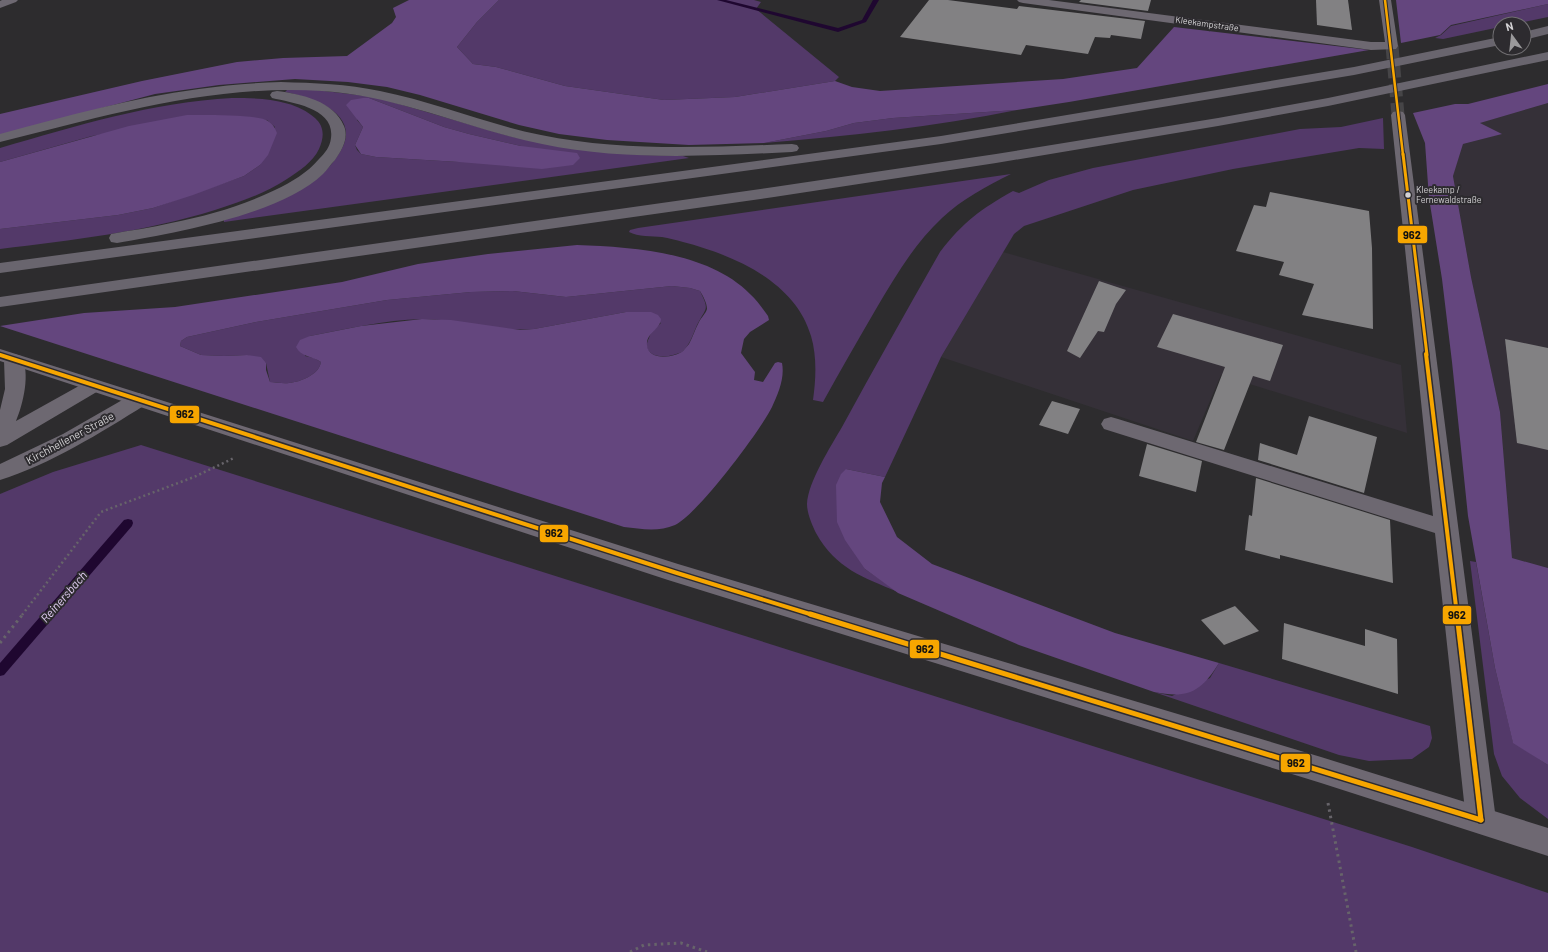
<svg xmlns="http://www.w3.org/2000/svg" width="1548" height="952" viewBox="0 0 1548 952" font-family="Barlow,sans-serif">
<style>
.built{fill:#353038}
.green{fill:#533969;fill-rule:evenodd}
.forest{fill:#64467e;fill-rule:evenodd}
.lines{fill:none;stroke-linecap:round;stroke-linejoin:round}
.stream{fill:#1f0730;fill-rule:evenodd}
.building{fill:#828183}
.minor-tunnel{stroke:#464547;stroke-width:13;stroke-dasharray:13 6;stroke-linecap:butt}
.path-far1{stroke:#67646a;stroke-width:2.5;stroke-dasharray:2 3;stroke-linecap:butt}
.path{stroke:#67646a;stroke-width:3;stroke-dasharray:2.5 4;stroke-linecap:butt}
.minor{fill:#6d6871;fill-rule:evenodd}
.major{fill:#6e6872;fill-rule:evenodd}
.highway{fill:#69656e;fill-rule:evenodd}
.bus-1-far3-casing{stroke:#2d2b2f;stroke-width:4.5}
.bus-1-far2-casing{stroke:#2d2b2f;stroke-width:5.5}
.bus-1-far1-casing{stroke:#2d2b2f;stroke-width:7}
.bus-1-casing{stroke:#2d2b2f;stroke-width:8}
.bus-1-far3{stroke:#f7a600;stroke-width:2.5}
.bus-1-far2{stroke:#f7a600;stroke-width:3}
.bus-1-far1{stroke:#f7a600;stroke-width:4}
.bus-1{stroke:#f7a600;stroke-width:5}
.bus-dot{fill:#d4d3d5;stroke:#2d2b2f;stroke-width:1.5}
.labels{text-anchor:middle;stroke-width:4;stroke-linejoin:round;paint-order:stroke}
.far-street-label{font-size:9px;fill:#d4d3d5;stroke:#2d2b2f}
.far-bus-label{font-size:9px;fill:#d4d3d5;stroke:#2d2b2f;text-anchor:start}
.street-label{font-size:11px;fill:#d4d3d5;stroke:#2d2b2f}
.water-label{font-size:12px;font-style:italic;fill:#e0ccf2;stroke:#2d2b2f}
.line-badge{stroke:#2d2b2f;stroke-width:1.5}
.pale-badge-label{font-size:11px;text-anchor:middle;font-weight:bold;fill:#111}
</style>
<rect width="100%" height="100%" fill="#2d2c2e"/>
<g class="built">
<polygon points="1548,103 1548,568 1512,558 1500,412 1471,277 1453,175 1463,144 1501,134 1479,123"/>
<polygon points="1003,252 1401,365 1407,433 1221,375 1193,441 941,357"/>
</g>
<g class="green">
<polygon points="499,0 754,0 761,2 756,9 839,77 835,81 735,97 664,100 565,86 496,67 473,64 457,47 477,22"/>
<polygon points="1548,4 1548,17 1514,24 1500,24 1500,27 1443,39 1435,38 1441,35 1451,26"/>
<path d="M 288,89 L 316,90 L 375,97 L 513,137 L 640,155 L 683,156 L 689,158 L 224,222 L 224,220 C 244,212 264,203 284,195 C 292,191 302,189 309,184 C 319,178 329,168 336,158 C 367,117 319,99 285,92 ZM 369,98 L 444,127 L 469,134 L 521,146 L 459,162 L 376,157 L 361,154 L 357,150 L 355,145 L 363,127 L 357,120 Z"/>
<path d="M 232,98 C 259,98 294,99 315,118 C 325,127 324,138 319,149 C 313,162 299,171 287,179 C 264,194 240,202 215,210 C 145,232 72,240 0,249 L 0,229 L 118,215 L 153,208 L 244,176 L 260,165 L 275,127 L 267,120 L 209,115 L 92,136 L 0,162 L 0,148 C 76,126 153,102 232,98 Z"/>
<path d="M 1017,110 C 934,127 849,136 764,143 L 826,131 L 854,123 L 893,118 Z"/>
<path d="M 1383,118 L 1384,149 L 1359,148 L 1233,169 L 1133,190 L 1024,226 L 1014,234 L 941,357 L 885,477 L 846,469 L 865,569 L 898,592 C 863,577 836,569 816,533 C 812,525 807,513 807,504 C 808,482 831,446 842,427 C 874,368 907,310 940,252 C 963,222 981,209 1013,191 L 1019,193 L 1049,180 L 1093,168 L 1300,129 L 1341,127 Z"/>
<path d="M 1011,174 C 987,186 962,199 942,218 C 914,244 895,277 876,309 C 858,340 840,371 823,402 L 813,400 C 816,379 817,356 811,336 C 795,281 733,255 683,242 C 676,240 669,238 662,237 C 652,236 638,237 629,232 L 630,230 L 638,228 Z"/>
<path d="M 672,286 L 690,288 L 700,291 C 710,311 706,307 697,325 C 693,334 690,345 682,352 C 680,353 676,354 673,355 C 661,359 640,355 649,338 C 651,332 656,328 661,323 L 638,312 L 626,312 L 534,329 C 496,332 459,319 422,319 C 384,320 347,329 310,336 L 305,356 L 314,358 L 321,362 C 319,375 300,382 289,383 C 283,384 276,382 270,382 L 266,363 L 247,355 L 224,356 L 201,355 L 180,346 L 181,341 L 187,337 L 256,322 L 387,300 L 471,292 L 513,291 L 566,297 Z"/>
<polygon points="141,445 1412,847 1548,893 1548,952 0,952 0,494 53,472"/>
<polygon points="1470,561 1476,562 1495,668 1513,742 1548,765 1548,819 1520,798 1502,776 1494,754"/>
<polygon points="1219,663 1430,726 1432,738 1429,747 1412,759 1369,761 1339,755 1154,692 1172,696 1210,678"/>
</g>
<g class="forest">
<polygon points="409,0 499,0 477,22 457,47 473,64 496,67 565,86 664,100 735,97 835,81 852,87 880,91 1063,79 1137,68 1174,27 1369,50 1069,102 1017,110 893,118 854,123 826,131 764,143 689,145 607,140 559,134 519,125 420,95 387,87 348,82 295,79 219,85 155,94 0,135 0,114 142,81 237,62 283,58 347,56 392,23 396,17 393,8"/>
<polygon points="1396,0 1548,0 1548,4 1451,25 1440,35 1401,43"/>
<polygon points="1548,84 1548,103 1480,123 1502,134 1463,144 1453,176 1471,277 1500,412 1512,558 1548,568 1548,765 1513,743 1495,668 1468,516 1452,362 1442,279 1429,198 1425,143 1413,113 1455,104 1468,104"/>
<polygon points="363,98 369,98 444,127 469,134 521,146 577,153 580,158 573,165 542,169 459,162 376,157 361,154 355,145 363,127 346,105 351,100"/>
<path d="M 187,115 C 201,115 258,114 268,121 C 273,124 275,128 277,133 L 268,155 L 260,165 L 244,176 L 193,195 L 153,208 L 118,215 L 0,229 L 0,162 L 129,126 Z"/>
<path d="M 577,245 C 633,247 709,252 750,294 C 757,300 762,308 768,316 L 769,320 L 750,332 L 744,339 L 741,353 L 755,372 L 754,380 L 763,382 L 775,363 L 778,362 L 782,363 C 785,378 778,394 772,407 C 761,430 697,515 675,525 C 659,532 641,529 624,527 L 0,326 L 84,313 L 175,307 L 342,282 L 418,264 L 488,254 ZM 672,286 L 690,288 L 700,291 C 703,296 707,303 707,309 C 706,313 701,318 699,322 C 695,329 693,337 689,344 C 687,346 685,349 683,351 C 674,358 648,361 647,345 C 646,333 660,330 661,319 L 658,315 L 651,312 L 626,312 L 534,329 L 520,330 L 451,320 L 422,319 L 361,326 L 310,336 L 300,340 L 296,347 C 301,357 312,356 321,362 C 319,375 300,382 289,383 C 283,384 275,382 270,382 L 266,370 L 266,363 L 261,357 L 247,355 L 224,356 L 201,355 L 180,346 L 181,341 L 187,337 L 256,322 L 387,300 L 471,292 L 513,291 L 566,297 Z"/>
<path d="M 846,469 L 885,477 L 882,483 L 880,502 L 897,537 L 932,564 L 1115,633 L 1219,663 C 1201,692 1188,699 1154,692 L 1019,645 L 898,593 L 865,569 L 845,540 L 837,522 L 836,485 L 841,474 Z"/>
</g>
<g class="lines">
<g class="stream">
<polygon points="717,0 726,0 838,28 862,20 873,0 879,0 866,22 838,32"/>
<polygon points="128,519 132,520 133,523 132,526 4,675 0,676 0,663 124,520"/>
</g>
</g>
<g class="building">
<polygon points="929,0 948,0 1017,9 1019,6 1145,21 1141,39 1111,35 1110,38 1095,37 1088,54 1026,45 1021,55 900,37"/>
<polygon points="1081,0 1151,0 1148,11 1079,2"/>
<polygon points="1316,0 1348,0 1352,30 1317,25"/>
<polygon points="1270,192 1369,211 1372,248 1373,329 1302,315 1314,284 1279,275 1284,262 1236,251 1254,205 1266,207"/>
<polygon points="1099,281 1126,290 1116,304 1104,332 1098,331 1080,358 1067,351"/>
<polygon points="1173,314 1283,345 1270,381 1253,376 1224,450 1196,442 1225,367 1157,347"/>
<polygon points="1505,339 1548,348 1548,450 1517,443"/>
<polygon points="1052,401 1080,409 1068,434 1039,425"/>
<polygon points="1309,416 1377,437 1364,493 1258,460 1260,443 1297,455"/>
<polygon points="1147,444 1202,461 1196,492 1139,476"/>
<polygon points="1256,478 1390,520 1393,583 1280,555 1280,559 1245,550 1249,515 1252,516"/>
<polygon points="1235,606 1259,631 1224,645 1201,620"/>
<polygon points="1284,623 1365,646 1365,629 1397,639 1398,694 1282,659"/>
</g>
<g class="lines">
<polyline class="minor-tunnel" points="1392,46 1398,115"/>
<polyline class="path-far1" points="22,615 101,512 194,477 234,458"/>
<g class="path">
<polyline points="0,643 23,614"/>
<polyline points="1328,803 1356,952"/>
<polyline points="630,952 644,945 681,943 707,952"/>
</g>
<g class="minor">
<polygon points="2,0 18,0 16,2 0,8 0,1"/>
<polygon points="1017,0 1049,0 1371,42 1385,42 1379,0 1391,0 1398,46 1396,49 1371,50 1023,3 1019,2"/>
<polygon points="1398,111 1403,112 1405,115 1496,820 1491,830 1481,834 1471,830 1466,820 1435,533 1104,429 1101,424 1104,419 1111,417 1118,419 1433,516 1391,115 1393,112"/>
<path d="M 14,354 L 21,356 C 31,372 23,405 16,421 L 86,382 L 93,380 L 100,382 L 103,386 L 100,390 L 7,445 L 0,447 L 0,410 L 5,389 L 4,360 L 7,356 Z"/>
<path d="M 138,393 L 145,395 L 148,400 L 145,405 C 102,432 49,465 0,480 L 0,464 L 63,434 L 131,395 Z"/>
</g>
<polygon class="major" points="0,349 678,564 1321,757 1548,828 1548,856 1321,783 668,580 0,361"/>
<g class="highway">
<polygon points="1548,26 1548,34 1524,40 1524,32"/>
<polygon points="1500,37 1500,45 1354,75 941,144 0,273 0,263 941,136 1354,67"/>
<polygon points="1548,52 1548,60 1328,106 1218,126 996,163 774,197 0,307 0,297 774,187 996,154 1218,118 1328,98"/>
<path d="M 281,82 C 314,83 347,84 380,91 C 435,102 486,124 541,135 C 623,152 709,147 792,144 L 797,145 L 799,148 L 797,151 L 792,152 C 709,156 624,161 542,144 C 468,129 399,96 322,91 C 211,84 106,116 0,142 L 0,134 C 66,116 131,98 199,89 C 226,85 253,83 281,82 Z"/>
<path d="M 277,91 C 301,94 334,101 344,126 C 349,138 342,150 335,160 C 331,164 327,170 323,174 C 280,215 175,233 117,243 L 111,242 L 109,238 L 111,234 C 131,230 151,228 171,223 C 207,216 242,206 275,190 C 292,182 307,173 319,159 C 325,153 330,147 331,138 C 335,108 293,103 272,98 L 270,95 L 272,92 Z"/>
</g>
<g class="bus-1-far3-casing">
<polyline id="bus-1-far3" points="1385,0 1403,155"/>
</g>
<g class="bus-1-far2-casing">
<polyline id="bus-1-far2" points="1403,154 1427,355"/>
</g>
<g class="bus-1-far1-casing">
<g id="bus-1-far1">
<polyline points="1426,354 1457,615"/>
<polyline points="0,355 677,573 813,615"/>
</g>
</g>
<g class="bus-1-casing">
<g id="bus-1">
<polyline points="810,614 1481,820"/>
<polyline points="1457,614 1481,820"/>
</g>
</g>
<use href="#bus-1-far3" class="bus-1-far3"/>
<use href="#bus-1-far2" class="bus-1-far2"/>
<use href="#bus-1-far1" class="bus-1-far1"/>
<use href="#bus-1" class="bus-1"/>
</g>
<circle class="bus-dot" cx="1408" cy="195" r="3.5"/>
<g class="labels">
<g class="far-street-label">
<text transform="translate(1207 24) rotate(8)" y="3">Kleekampstraße</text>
</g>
<g class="far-bus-label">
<text x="1416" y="193">Kleekamp /<tspan x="1416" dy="10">Fernewaldstraße</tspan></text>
</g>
<g class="street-label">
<text transform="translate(70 438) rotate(-28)" y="4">Kirchhellener Straße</text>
</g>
<g class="water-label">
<text transform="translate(64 597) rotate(-49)" y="4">Reinersbach</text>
</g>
</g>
<g class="line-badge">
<rect x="1397" y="225" width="31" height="19" rx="4" fill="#f7a600"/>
<rect x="169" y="405" width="31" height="19" rx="4" fill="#f7a600"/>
<rect x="539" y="524" width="30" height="19" rx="4" fill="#f7a600"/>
<rect x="1442" y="605" width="30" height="20" rx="4" fill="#f7a600"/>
<rect x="909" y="639" width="31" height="20" rx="4" fill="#f7a600"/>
<rect x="1280" y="753" width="31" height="20" rx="4" fill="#f7a600"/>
</g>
<g class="pale-badge-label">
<text x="1412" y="239">962</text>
<text x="185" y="418">962</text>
<text x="554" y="537">962</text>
<text x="1457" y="619">962</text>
<text x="925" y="653">962</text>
<text x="1296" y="767">962</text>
</g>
<g transform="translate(1512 36) rotate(345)"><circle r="19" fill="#2d2b2f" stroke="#706e71"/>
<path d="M0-3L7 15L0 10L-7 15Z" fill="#9a999b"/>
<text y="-6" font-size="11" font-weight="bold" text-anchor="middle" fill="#d4d3d5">N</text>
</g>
</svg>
